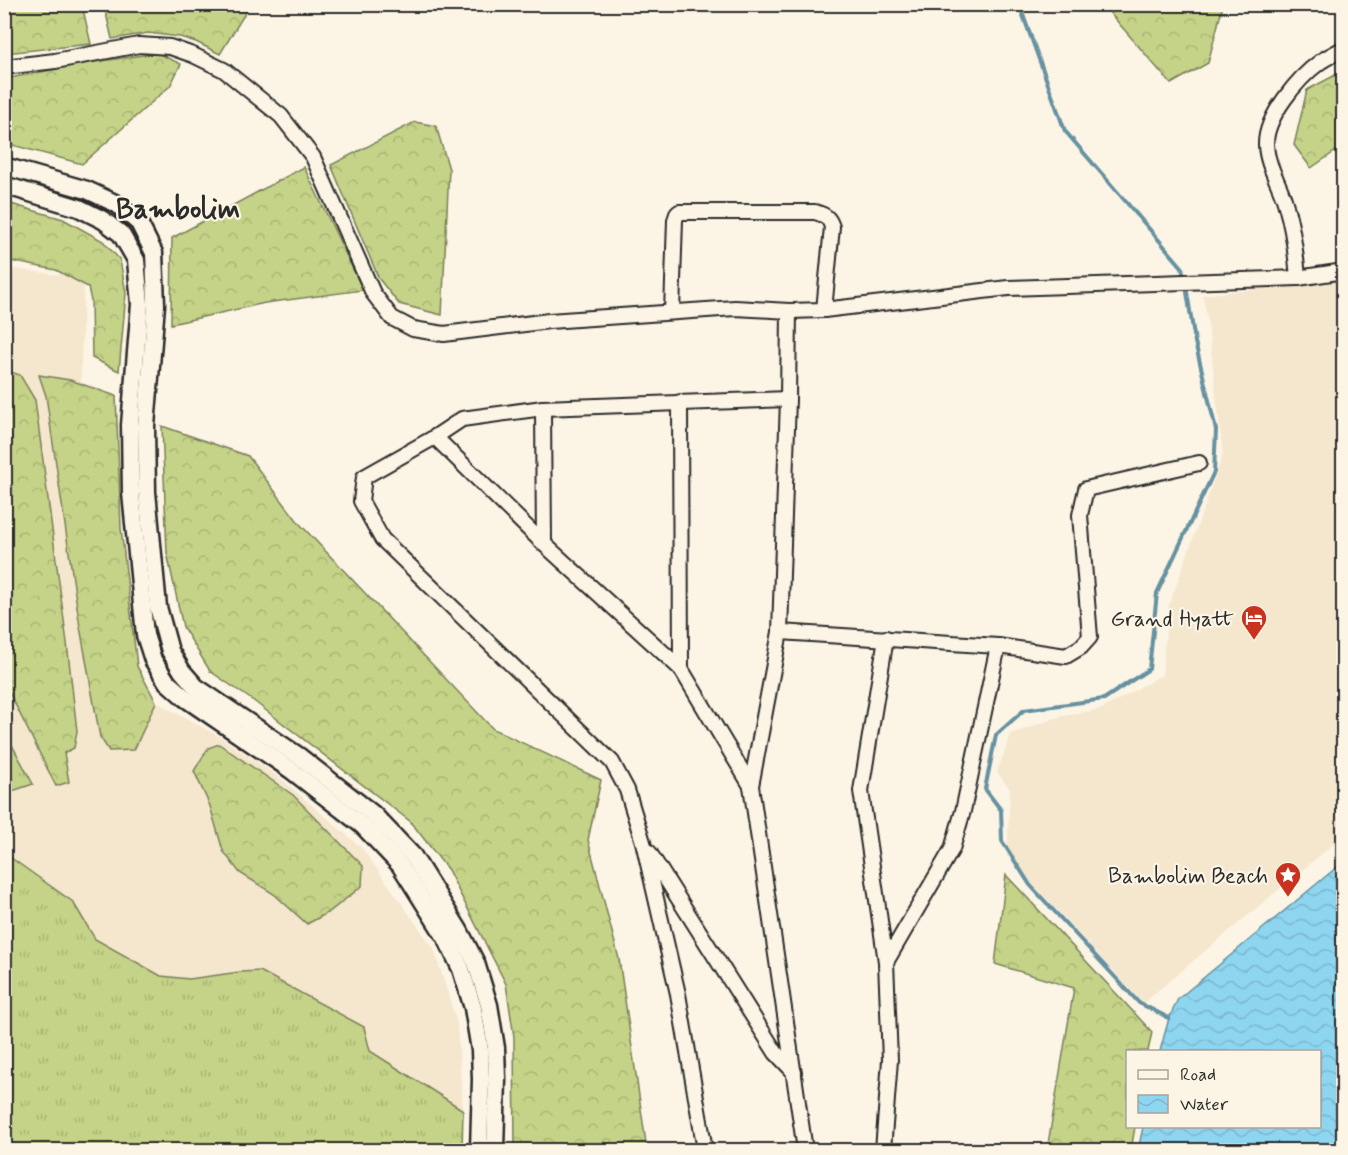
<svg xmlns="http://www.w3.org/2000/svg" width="1348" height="1155" viewBox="0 0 1348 1155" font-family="Mynerve,sans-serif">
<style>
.built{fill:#f5e6ce}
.grass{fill:url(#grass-tufts);stroke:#787f59;stroke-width:1.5}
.forest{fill:url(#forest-crowns);stroke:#787f59;stroke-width:1.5}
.water{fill:url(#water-waves);stroke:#6691a1;stroke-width:1.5}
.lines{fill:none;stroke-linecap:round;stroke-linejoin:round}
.stream{stroke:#6691a1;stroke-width:4}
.minor-casing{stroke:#2b2b2b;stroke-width:18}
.major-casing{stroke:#2b2b2b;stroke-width:21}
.minor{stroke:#fcf5e5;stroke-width:14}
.major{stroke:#fcf5e5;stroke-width:16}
.labels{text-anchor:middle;stroke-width:4.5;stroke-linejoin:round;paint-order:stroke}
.poi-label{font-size:22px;fill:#2b2b2b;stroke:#fcf5e5;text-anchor:end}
.district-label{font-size:28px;font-weight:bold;fill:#2b2b2b;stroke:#fcf5e5}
</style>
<defs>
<pattern id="grass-tufts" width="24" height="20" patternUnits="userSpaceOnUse" patternTransform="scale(1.5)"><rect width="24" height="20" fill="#c4d387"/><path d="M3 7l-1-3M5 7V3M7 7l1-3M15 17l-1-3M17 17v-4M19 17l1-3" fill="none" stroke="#a9b575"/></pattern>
<pattern id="forest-crowns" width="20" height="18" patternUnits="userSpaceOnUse" patternTransform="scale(1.5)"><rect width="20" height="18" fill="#c4d387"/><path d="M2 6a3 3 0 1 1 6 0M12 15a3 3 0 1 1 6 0" fill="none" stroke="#a9b575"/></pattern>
<pattern id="water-waves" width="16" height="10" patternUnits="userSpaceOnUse" patternTransform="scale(1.5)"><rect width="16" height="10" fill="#8ed5f0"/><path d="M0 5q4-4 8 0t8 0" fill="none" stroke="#7bb7ce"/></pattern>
</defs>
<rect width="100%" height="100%" fill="#fcf5e5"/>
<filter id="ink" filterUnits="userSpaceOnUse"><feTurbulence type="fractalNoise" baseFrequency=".0167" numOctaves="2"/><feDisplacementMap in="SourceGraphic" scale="12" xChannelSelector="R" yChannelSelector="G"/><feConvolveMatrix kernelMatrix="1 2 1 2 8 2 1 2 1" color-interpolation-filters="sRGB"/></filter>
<g filter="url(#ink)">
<g class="built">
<polygon points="5,268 84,278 80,397 122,683 222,738 280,778 362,848 434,949 457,1023 463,1110 462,1150 5,1150"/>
<polygon points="1343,280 1343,836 1143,1003 1007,856 1010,789 997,772 1011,734 1058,717 1102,709 1162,675 1168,608 1223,455 1207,316 1202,295"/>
</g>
<g class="grass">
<polygon points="5,732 33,784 6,793 5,797"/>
<polygon points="4,853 73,902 95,939 161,976 189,979 240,972 260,971 364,1027 370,1051 463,1110 462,1150 5,1150"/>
</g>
<g class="forest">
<polygon points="4,5 82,5 91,44 5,53"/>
<polygon points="104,5 104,4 250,5 220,54 196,42 180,37 148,33 112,39"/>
<polygon points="1103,5 1223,5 1208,63 1171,84"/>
<polygon points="157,53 181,64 170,86 82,164 5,143 4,79 88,63"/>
<polygon points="1343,71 1343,146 1311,168 1294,145 1307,90"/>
<polygon points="415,122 436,126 449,169 442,315 399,304 379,279 331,165"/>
<polygon points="304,167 363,290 265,303 171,324 172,238"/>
<polygon points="4,202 63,219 103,241 120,260 126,293 119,371 92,358 91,301 88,287 56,270 5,260"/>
<polygon points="5,370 20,375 35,400 67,643 77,731 74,748 64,753 69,782 56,786 5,684"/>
<polygon points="39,375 70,380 116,396 121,528 137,666 156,702 134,750 109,751 100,737 80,627 46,396"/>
<polygon points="162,426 248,456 299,523 493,729 601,780 588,840 619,959 647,1150 515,1150 514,1037 506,984 448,870 411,822 255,702 210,671 183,627 167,553"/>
<polygon points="219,744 293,795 363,866 362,886 329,912 307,924 274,894 240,873 223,851 210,806 194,771 208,748"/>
<polygon points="1006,875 1152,1032 1148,1051 1128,1052 1128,1126 1135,1127 1131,1150 1047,1150 1074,988 995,964"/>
</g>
<polygon class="water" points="1343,862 1343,1150 1138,1150 1143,1127 1320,1126 1320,1052 1160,1051 1169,1018 1178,999"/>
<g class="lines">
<g class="stream">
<polyline points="953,4 965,7 969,4"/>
<polyline points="1019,4 1065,131 1182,267 1184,279"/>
<polyline points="1169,1018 1139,1003 1030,885 1002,841 1001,810 985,789 996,735 1024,710 1104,699 1149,669 1157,593 1214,472 1216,430 1195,342 1186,286"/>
</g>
<g class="minor-casing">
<g id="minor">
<polyline points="4,67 55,61 139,45 170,47 193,55 224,70 281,116 313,157 373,293 392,318 413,329 444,334 549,321 735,308 789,311 824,310 1008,288 1298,278 1344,271"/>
<path d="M 1298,278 C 1296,254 1293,229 1286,206 C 1281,185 1267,167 1266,145 C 1265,117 1298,78 1320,62 C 1327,57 1336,53 1344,48"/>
<polyline points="789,311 788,399 780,632 751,786 805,1150"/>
<path d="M 672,312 L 675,220 L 677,214 L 679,212 L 815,212 C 825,215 829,217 832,227 L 824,310"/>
<polyline points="680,402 681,669"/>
<polyline points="543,408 544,544"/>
<polyline points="435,437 544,544 681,669 751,786"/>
<polyline points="780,632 998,646 1066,656 1081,647 1090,637 1080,515 1086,489 1199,463"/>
<polyline points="649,852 776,1053 794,1072"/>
<polyline points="886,962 952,849 963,811 998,646"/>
<polyline points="705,1150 678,994 643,842 627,790 612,762 382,539 361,501 364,477 435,437 462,419 543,408 788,399"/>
<polyline points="883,1150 890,1060 886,962 861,791 886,638"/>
</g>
</g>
<g class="major-casing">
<g id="major">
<polyline points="4,166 87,190 117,204 139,223 154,253 156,305 146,426 147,492 158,607 170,651 182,671 196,687 300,757 373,814 413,856 459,930 476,963 489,1005 496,1048 497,1079 495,1150"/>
<polyline points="4,185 79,208 103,220 121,234 136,260 140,304 130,425 131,493 145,635 153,660 167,682 185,698 291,770 363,826 400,865 446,938 461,969 473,1008 480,1050 481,1079 479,1150"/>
</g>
</g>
<use href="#minor" class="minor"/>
<use href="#major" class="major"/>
</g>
</g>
<defs>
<g id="hotel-pin" transform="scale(1.35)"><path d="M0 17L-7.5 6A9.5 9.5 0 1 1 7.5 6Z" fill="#c8321e" stroke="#fcf5e5"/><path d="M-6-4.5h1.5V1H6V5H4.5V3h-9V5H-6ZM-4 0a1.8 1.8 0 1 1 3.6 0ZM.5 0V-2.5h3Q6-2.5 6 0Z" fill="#fff"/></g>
<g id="sight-pin" transform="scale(1.35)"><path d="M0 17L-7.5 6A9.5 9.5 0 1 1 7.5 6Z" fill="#c8321e" stroke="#fcf5e5"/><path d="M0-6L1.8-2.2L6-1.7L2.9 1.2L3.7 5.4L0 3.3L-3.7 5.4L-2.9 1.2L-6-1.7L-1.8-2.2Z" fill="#fff"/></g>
</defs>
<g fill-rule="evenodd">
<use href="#hotel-pin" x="1254" y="618"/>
<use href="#sight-pin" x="1288" y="875"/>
</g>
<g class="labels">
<g class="poi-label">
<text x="1234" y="626">Grand Hyatt</text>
<text x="1268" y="883">Bambolim Beach</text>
</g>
<g class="district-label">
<text x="178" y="218">Bambolim</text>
</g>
</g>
<rect width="1348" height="1155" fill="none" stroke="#fcf5e5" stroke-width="24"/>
<rect x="12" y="12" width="1324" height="1131" fill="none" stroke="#2b2b2b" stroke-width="2" filter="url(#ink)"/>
<rect x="1126" y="1050" width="195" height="78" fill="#fcf5e5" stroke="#a8a49b" stroke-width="1.5"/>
<rect x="1138" y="1070" width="30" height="9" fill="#fcf5e5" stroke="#a8a49b" stroke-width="1.5"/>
<text x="1180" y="1080" font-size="18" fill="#2b2b2b">Road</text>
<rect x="1138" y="1095" width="30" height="18" fill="url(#water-waves)" stroke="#a8a49b" stroke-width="1.5"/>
<text x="1180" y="1110" font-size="18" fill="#2b2b2b">Water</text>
</svg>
